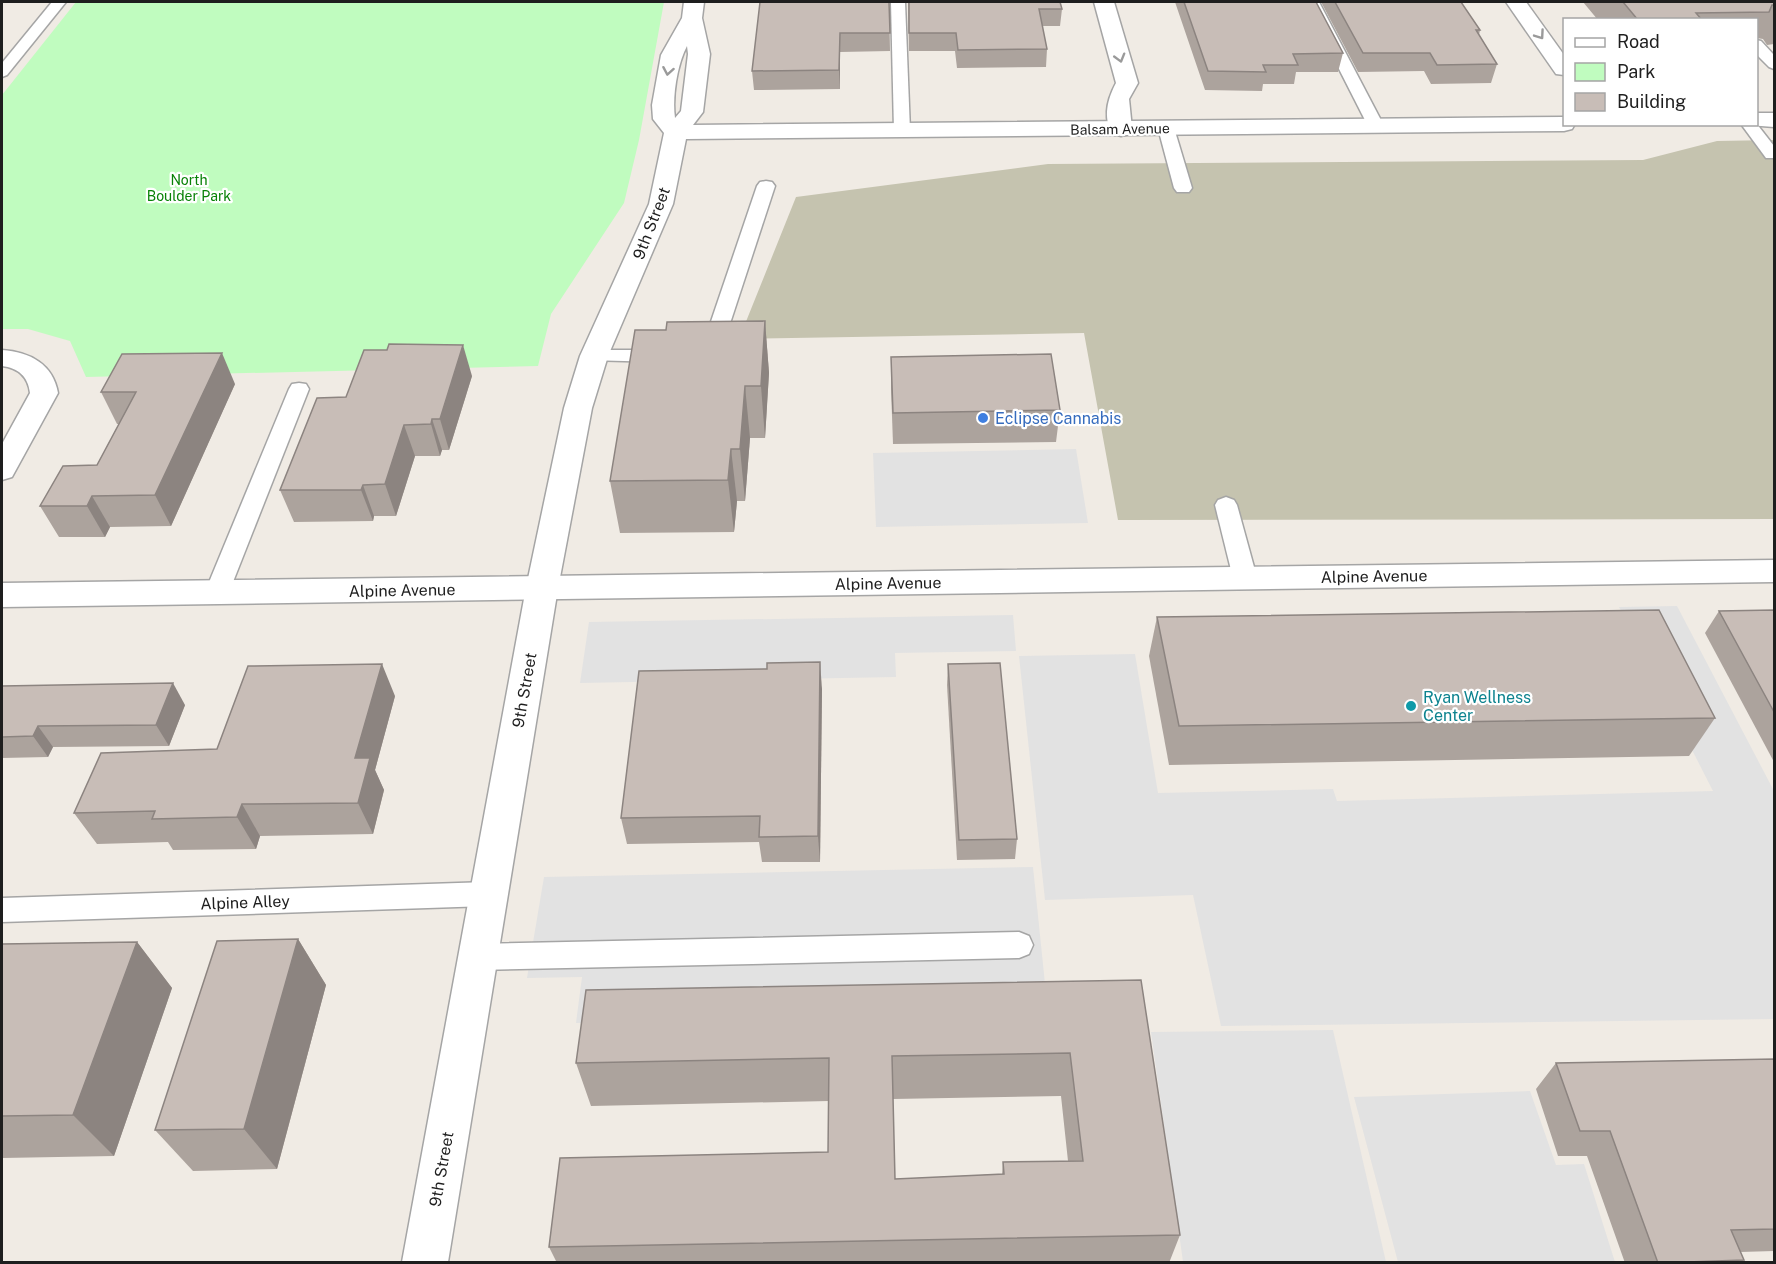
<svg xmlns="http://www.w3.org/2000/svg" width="1776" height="1264" viewBox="0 0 1776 1264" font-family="'Public Sans',sans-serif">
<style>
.construction{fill:#c5c3af}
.park{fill:#c0fcbf}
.parking{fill:#e2e2e2}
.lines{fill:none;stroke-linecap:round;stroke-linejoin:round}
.service-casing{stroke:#a5a5a5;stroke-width:3}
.minor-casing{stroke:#a5a5a5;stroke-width:3}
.tertiary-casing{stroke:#a5a5a5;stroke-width:3}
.service{fill:#fff;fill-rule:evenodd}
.minor{fill:#fff;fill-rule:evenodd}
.tertiary{fill:#fff;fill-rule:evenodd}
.wall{fill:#aca39d;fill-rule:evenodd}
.shaded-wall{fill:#8c8480}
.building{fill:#c8bdb7;stroke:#8c8480;stroke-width:1.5;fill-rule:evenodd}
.oneway{stroke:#9a9a9a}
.shop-dot{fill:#3f7fe0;stroke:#fff;stroke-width:2}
.culture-dot{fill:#0f9aa8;stroke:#fff;stroke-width:2}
.labels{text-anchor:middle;stroke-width:4.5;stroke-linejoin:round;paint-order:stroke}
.far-street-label{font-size:14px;fill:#1e1e1e;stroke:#fff}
.far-park-label{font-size:14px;fill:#088207;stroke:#fff}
.street-label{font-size:16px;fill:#1e1e1e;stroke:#fff}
.shop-label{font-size:16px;fill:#366cbe;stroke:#fff;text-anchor:start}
.culture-label{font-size:16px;fill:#0d838f;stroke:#fff;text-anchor:start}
</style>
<rect width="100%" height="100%" fill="#f0ebe4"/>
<polygon class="construction" points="1774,140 1774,519 1118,520 1084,333 739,339 796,197 1048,164 1643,160 1717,141"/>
<polygon class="park" points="76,2 664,2 639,140 624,203 551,314 538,366 86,377 70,341 28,329 2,329 2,95"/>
<g class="parking">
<polygon points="1076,449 1088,523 876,527 873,453"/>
<polygon points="1677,606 1774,791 1774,1019 1221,1026 1193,895 1045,900 1019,656 1135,654 1158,793 1333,789 1337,801 1713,791 1619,607"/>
<polygon points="1013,615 1016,651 895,653 896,677 580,683 589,622"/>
<polygon points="1033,867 1048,1013 576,1023 582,977 527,978 544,877"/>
<polygon points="1333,1030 1386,1262 1183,1262 1151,1032"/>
<polygon points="1530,1091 1556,1165 1584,1164 1615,1262 1398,1262 1354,1097"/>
</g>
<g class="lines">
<g class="service-casing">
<g id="service">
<polygon points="52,2 66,2 7,75 2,77 2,63"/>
<polygon points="891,2 905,2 910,131 902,136 894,131"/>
<polygon points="1305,2 1319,2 1384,126 1382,129 1376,131 1368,126"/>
<polygon points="1756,40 1761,41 1774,55 1774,69 1769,67 1756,54"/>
<polygon points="1166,123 1174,128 1192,188 1189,192 1177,192 1174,188 1158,128"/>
<polygon points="1756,123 1774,146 1774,158 1766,158 1741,124"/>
<polygon points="766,181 772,182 775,186 721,351 718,355 704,355 701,351 757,186 760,182"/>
<polygon points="594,350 661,350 668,352 671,356 668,360 661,362 587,360 584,356 587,352"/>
<polygon points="299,383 306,384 309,389 229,592 225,598 217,600 209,598 205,592 289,389 292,384"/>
<polygon points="1226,497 1234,500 1237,505 1257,578 1253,584 1245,586 1237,584 1233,578 1215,505 1218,500"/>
<polygon points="488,882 498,885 502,894 498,903 488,906 2,922 2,898"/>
<polygon points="1019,932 1029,936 1033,945 1029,954 1019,958 477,970 467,966 463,957 467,948 477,944"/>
</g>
</g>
<g class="minor-casing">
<g id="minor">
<path d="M 1094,2 L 1114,2 L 1138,83 L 1129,99 L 1132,129 L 1129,134 L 1121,136 L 1113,134 C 1102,118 1108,98 1116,83 Z"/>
<polygon points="1506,2 1526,2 1564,55 1564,75 1556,74"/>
<path d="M 2,350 C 30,352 53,364 58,393 L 12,477 L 2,480 L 2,444 L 30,393 C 28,376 18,368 2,366 Z"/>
<polygon points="1774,560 1774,582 2,607 2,583"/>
</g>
</g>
<g class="tertiary-casing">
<g id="tertiary">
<path d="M 684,2 L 704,2 L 702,18 L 710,54 L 703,112 L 693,125 L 1564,117 L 1564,124 L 1575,124 L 1572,129 L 1564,131 L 686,139 L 673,204 L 608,356 L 592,408 L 558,588 L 448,1262 L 402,1262 L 526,588 L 564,408 L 580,356 L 649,204 L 664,133 L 653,119 L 652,105 L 661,55 L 682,18 ZM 687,46 L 688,54 L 681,111 L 675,118 C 672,97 677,65 687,46 Z"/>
<polygon points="1756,113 1774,113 1774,127 1748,125 1756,124"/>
</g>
</g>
<use href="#service" class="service"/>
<use href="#minor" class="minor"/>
<use href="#tertiary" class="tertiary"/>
</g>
<g class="wall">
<polygon points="889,2 890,51 840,52 840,89 754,90 752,71"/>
<polygon points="908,2 1060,2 1062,9 1060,26 1042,26 1047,49 1046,67 957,68 955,51 909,51"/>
<polygon points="1175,2 1316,2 1343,53 1338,72 1296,72 1294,84 1263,84 1262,91 1205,90"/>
<polygon points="1321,2 1461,2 1480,30 1479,35 1497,64 1491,83 1431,84 1424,71 1358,72"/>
<polygon points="1583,2 1774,2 1774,44 1767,45 1763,39 1757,38 1756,39 1756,20 1598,20"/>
<polygon points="765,321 769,373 765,438 750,438 745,501 737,501 734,532 620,533 610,481 666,330"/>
<polygon points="891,357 1060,410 1056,442 893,444 891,388"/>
<polygon points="472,376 449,450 442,450 440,456 415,456 396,516 374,516 373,521 294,522 280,490 346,397"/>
<polygon points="235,384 171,526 110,527 105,537 59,537 40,506 97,465 119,424 117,424 101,392"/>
<polygon points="1774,610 1774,762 1705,633 1719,611"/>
<polygon points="1157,617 1715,718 1689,756 1169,765 1149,656"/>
<polygon points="948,664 1017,839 1015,859 957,860 947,685"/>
<polygon points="2,686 185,705 169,746 53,747 48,757 2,758"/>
<polygon points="822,689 820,862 762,862 759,842 627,844 621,818"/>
<polygon points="395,696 375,770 384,790 373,834 260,836 256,849 173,850 168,842 97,844 74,813 217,749"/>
<polygon points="298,939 326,985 277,1169 193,1171 155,1130"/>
<polygon points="137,942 172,988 114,1156 2,1158 2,943 2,944"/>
<path d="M 1141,980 L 1180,1235 L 1169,1263 L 557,1263 L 549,1247 L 828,1152 L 829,1101 L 591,1106 L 576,1063 ZM 1061,1096 L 1068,1161 L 1003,1162 L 1002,1174 L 895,1179 L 893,1099 Z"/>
<polygon points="1774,1059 1774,1251 1740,1252 1744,1260 1741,1263 1625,1263 1587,1156 1558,1156 1536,1089 1556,1063"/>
</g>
<g class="shaded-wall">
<polygon points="840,33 840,89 839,70"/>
<polygon points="765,321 769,373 765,438 761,386"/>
<polygon points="463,345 472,376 449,450 440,419"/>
<polygon points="222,353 235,384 171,526 155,495"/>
<polygon points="745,386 750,438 745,501 740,449"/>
<polygon points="432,419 442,450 440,456 431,424"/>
<polygon points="404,425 415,456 396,516 385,484"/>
<polygon points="731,449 737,501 734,532 728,480"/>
<polygon points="363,485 374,516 373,521 361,490"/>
<polygon points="92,496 110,527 105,537 87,506"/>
<polygon points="820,662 822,689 820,862 818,836"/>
<polygon points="382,664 395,696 375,770 384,790 373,834 358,803 355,758"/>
<polygon points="173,683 185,705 169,746 156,725"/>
<polygon points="38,726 53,747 48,757 33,736"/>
<polygon points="242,804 260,836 256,849 237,817"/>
<polygon points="298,939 326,985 277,1169 244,1129"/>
<polygon points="137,942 172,988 114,1156 73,1115"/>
</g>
<g class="building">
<polygon points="760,2 889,2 890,33 840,33 839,70 752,71"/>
<polygon points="909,2 1060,2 1062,9 1039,9 1047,49 958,50 956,33 909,33"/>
<polygon points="1184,2 1316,2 1343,53 1293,54 1298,65 1263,65 1266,72 1208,71"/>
<polygon points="1335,2 1461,2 1480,30 1476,30 1497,64 1437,65 1430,53 1363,53"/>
<polygon points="1623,2 1774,2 1774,5 1772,5 1769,12 1696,13 1702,20 1638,20"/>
<polygon points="765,321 761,386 745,386 740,449 731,449 728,480 610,481 635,330 666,330 667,322"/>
<polygon points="389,344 463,345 440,419 432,419 431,424 404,425 385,484 363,485 361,490 280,490 317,398 346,397 364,350 387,350"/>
<polygon points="222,353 155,495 92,496 87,506 40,506 63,466 97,465 136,392 101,392 122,354"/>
<polygon points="1051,354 1060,410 893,413 891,357"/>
<polygon points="1659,610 1715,718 1179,726 1157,617"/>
<polygon points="1774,610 1774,712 1719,611"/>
<polygon points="820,662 818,836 759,837 760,816 621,818 639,671 767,669 767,663"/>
<polygon points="1000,663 1017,839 959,840 948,664"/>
<polygon points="382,664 355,758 370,758 358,803 242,804 237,817 152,819 155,811 74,813 101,753 217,749 248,666"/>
<polygon points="173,683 156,725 38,726 33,736 2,737 2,686"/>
<polygon points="298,939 244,1129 155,1130 217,941"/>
<polygon points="137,942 73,1115 2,1116 2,944"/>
<path d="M 1141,980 L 1180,1235 L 549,1247 L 560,1158 L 828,1152 L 829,1058 L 576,1063 L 586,990 ZM 1070,1053 L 1083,1161 L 1003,1162 L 1004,1174 L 895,1179 L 892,1056 Z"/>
<polygon points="1774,1059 1774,1229 1731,1230 1744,1260 1658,1263 1610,1131 1580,1131 1556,1063"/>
</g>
<defs><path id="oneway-chevron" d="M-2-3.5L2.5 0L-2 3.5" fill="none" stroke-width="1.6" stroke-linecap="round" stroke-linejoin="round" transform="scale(1.5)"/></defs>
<g class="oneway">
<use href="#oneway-chevron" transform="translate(1540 35) rotate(55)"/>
<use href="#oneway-chevron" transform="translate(1120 58) rotate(74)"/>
<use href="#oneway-chevron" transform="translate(668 71) rotate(100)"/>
</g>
<circle class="shop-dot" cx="983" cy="418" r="6"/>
<circle class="culture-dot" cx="1411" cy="706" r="6"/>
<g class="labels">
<g class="far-street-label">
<text transform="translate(1120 129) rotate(-1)" y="5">Balsam Avenue</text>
</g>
<g class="far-park-label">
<text x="189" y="185">North<tspan x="189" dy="16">Boulder Park</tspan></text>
</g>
<g class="street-label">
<text transform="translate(651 223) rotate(-69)" y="6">9th Street</text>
<text transform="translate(1374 576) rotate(-1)" y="6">Alpine Avenue</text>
<text transform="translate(888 583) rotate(-1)" y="6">Alpine Avenue</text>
<text transform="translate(402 590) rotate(-1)" y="6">Alpine Avenue</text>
<text transform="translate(524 690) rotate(-80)" y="6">9th Street</text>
<text transform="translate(245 902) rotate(-2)" y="6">Alpine Alley</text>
<text transform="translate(441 1169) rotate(-80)" y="6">9th Street</text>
</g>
<g class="shop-label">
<text x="995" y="424">Eclipse Cannabis</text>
</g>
<g class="culture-label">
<text x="1423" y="703">Ryan Wellness<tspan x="1423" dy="18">Center</tspan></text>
</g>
</g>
<rect width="1776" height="1264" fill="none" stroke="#1e1e1e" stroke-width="6"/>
<rect x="1563" y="18" width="195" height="108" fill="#ffffff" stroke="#a5a5a5" stroke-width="1.5"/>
<rect x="1575" y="38" width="30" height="9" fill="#ffffff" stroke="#a5a5a5" stroke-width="1.5"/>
<text x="1617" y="48" font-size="18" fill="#1e1e1e">Road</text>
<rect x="1575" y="63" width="30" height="18" fill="#c0fcbf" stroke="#a5a5a5" stroke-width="1.5"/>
<text x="1617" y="78" font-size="18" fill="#1e1e1e">Park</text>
<rect x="1575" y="93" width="30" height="18" fill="#c8bdb7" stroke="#a5a5a5" stroke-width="1.5"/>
<text x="1617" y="108" font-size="18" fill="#1e1e1e">Building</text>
</svg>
